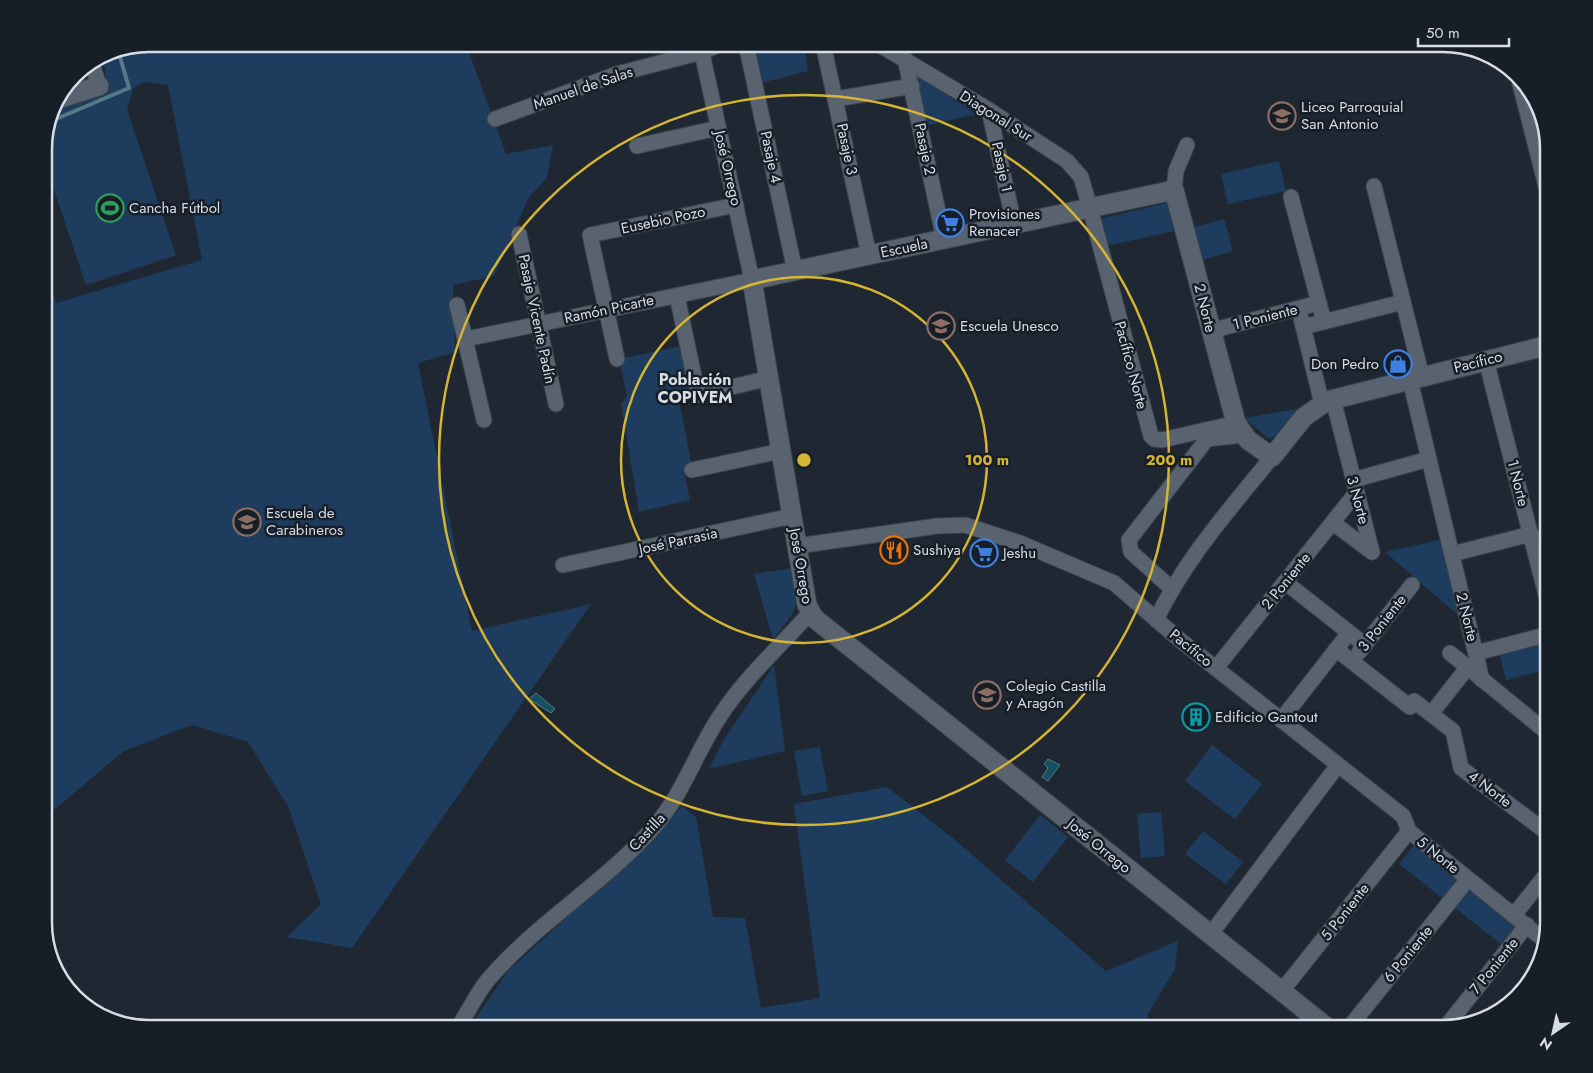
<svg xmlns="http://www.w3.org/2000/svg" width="1593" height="1073" viewBox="0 0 1593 1073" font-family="Jost,sans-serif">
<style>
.green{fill:#1e3d5e}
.water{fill:#195060;stroke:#527a88}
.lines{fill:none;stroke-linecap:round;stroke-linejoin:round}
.stream{stroke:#527a88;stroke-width:4}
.minor-casing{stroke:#3a424a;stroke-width:17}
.tertiary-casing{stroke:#3a424a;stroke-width:21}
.minor{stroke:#59636f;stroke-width:15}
.tertiary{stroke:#59636f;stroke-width:19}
.ring{fill:none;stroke:#d6b534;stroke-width:2.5}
.labels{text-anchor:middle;stroke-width:5;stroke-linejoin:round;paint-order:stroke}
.street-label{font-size:15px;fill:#d7dde4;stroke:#161e28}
.poi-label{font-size:15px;fill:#d7dde4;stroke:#161e28;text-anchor:start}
.neighbourhood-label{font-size:16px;font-weight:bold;fill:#d7dde4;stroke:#161e28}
.rim{fill:none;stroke:#d7dde4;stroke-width:2.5}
.centre{fill:#d6b534;stroke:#161e28;stroke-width:2.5}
.ring-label{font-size:15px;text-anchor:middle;font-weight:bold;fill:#d6b534;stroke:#161e28;stroke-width:5;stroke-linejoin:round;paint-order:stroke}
</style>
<rect width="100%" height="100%" fill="#1f2832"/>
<g class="green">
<polygon points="149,44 466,44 506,154 553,145 547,178 529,197 494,276 453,285 455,352 418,363 472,631 591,604 352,948 287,937 321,904 289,808 248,742 192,725 124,751 55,809 44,810 44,264 56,303 202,260 168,85 145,82 133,88 127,110 176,255 86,285 44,160 44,143 51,111 104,91 106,73 102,56 109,52"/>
<polygon points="752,44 820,44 820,45 805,52 808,71 758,84"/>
<polygon points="916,75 977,114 924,126"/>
<polygon points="1279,161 1286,191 1228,204 1221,174"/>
<polygon points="1167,203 1174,231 1106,246 1099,219"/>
<polygon points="1224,219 1233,251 1202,260 1192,228"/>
<polygon points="682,346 692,392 678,395 692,468 684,471 690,500 639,512 621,404 627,396 619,359"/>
<path d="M 1297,409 C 1290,419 1281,437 1268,438 L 1244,418 Z"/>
<polygon points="1444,539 1466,622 1385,552"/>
<path d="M 793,568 C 800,608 799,607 773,639 L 754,574 Z"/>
<polygon points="1546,640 1549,654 1549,669 1506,680 1499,652"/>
<polygon points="774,665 785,751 709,769 723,741"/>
<polygon points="1212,745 1262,784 1235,819 1185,781"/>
<polygon points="820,747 828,791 802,796 794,751"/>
<polygon points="887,787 954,839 1106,971 1178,941 1175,969 1147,1015 1150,1029 468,1029 508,971 635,856 682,806 696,817 713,917 745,918 761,1008 820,998 794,804"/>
<polygon points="1161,812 1165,856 1141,858 1137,814"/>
<polygon points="1040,815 1068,837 1033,882 1005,860"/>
<polygon points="1203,831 1243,862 1226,884 1185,854"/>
<polygon points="1416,842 1518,923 1501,944 1399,864"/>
</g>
<g class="water">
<polygon points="536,693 555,709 551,713 529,699"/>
<polygon points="1048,759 1060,765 1048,781 1042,777 1048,768 1044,764"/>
</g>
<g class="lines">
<polyline class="stream" points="49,122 129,88 118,50"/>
<g class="minor-casing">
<g id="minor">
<polyline points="746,44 795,271"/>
<polyline points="823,44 869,255"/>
<polyline points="878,44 989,110 1067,161 1081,177 1090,208 1151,436 1154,439 1162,440 1236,423"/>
<polyline points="905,59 944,239"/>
<polyline points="92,63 99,86"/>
<polyline points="836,99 912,86"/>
<polyline points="989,110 1014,224"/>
<polyline points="495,119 617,74 702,52 721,44"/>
<polyline points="637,146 718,128"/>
<polyline points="1374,186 1422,377"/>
<polyline points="1174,190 1176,171 1187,145"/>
<polyline points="1291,197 1324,322"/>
<polyline points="519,234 556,404"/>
<polyline points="677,296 698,395 770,378"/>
<polyline points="457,305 484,420"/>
<polyline points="1301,318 1322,404"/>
<polyline points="1303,327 1403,302"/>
<polyline points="1210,331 1319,303"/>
<polyline points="466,339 752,280 700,44"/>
<polyline points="617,359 590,235 736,205"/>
<polyline points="1486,360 1549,607"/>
<polyline points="1410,380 1482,680"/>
<polyline points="1333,399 1372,552"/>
<polyline points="692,470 781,451"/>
<polyline points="1353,480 1429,459"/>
<polyline points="1333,523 1372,552"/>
<polyline points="797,546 937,526 965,525 1020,543 1114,583 1180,640 1403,816 1409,831 1544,940"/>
<polyline points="1452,554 1531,534"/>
<polyline points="563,565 792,516"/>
<polyline points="1285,582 1365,645"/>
<polyline points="1171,588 1131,552 1129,540 1207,439 1243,435"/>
<path d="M 1156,620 C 1185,559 1230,509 1272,457"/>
<polyline points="1336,649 1410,707 1414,701 1453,731 1461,768 1549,834"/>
<polyline points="1359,652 1412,585"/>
<polyline points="1450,653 1549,734"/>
<polyline points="1476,653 1549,634"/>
<polyline points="1216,668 1356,493"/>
<polyline points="1431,714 1467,668"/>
<polyline points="1281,720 1349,633"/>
<polyline points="1514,915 1549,871"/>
<polyline points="1210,935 1338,765"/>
<polyline points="1281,992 1409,831"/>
<path d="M 457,1029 C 467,1014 476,995 487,981 C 536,923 605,883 654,827 C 683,794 696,752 720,716 C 745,678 780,646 810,613"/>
<polyline points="1348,1029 1468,879"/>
<polyline points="1444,1029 1527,925"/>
</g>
</g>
<g class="tertiary-casing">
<g id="tertiary">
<polyline points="1522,84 1549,190"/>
<polyline points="58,99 99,86"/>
<polyline points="1329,1029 814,618 807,605 752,280 1174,190 1236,423 1248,440 1272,457 1304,417 1327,401 1549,345"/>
</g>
</g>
<use href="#minor" class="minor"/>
<use href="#tertiary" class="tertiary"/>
</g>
<g class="ring">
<circle cx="804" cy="460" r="183"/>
<circle cx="804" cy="460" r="365"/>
</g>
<defs>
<g id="school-ring" transform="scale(1.4375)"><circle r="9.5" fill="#161e28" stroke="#8d6e63" stroke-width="1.5"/><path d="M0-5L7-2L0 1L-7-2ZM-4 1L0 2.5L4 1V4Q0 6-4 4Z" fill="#8d6e63"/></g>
<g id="stadium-ring" transform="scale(1.4375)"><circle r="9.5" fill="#161e28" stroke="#2e9e5b" stroke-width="1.5"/><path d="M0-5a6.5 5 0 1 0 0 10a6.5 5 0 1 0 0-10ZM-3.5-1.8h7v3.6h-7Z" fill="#2e9e5b"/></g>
<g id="supermarket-ring" transform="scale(1.4375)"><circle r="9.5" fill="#161e28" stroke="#3f7fe0" stroke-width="1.5"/><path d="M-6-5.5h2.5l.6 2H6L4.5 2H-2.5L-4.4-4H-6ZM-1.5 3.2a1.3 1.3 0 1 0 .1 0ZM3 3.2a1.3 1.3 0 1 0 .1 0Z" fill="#3f7fe0"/></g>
<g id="shop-ring" transform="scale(1.4375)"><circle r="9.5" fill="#161e28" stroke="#3f7fe0" stroke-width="1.5"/><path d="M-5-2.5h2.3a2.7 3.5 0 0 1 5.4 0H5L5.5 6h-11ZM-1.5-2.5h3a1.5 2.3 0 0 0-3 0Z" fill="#3f7fe0"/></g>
<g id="university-ring" transform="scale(1.4375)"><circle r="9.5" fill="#161e28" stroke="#8d6e63" stroke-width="1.5"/><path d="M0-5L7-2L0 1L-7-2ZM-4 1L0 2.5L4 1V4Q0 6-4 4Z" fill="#8d6e63"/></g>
<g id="restaurant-ring" transform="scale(1.4375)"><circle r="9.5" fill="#161e28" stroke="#e8710a" stroke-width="1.5"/><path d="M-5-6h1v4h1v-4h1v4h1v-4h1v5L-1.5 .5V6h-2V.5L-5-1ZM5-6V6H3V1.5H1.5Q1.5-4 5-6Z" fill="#e8710a"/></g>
<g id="building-ring" transform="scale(1.4375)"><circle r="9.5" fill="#161e28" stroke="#0f9aa8" stroke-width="1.5"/><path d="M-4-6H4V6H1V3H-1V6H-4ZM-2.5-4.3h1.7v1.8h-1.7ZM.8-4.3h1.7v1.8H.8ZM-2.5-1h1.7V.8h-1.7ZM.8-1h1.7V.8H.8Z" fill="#0f9aa8"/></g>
</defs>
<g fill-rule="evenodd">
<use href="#school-ring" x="1282" y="116"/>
<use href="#stadium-ring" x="110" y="208"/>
<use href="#supermarket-ring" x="950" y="223"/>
<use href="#school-ring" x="941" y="326"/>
<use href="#shop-ring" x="1398" y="364"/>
<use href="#university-ring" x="247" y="522"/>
<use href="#restaurant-ring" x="894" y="550"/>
<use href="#supermarket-ring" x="984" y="553"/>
<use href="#school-ring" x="987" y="695"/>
<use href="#building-ring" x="1196" y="717"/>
</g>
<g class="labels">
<g class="street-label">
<text transform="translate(583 88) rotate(-19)" y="5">Manuel de Salas</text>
<text transform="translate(996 116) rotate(32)" y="5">Diagonal Sur</text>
<text transform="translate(847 149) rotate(78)" y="5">Pasaje 3</text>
<text transform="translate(925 149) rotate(78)" y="5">Pasaje 2</text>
<text transform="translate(771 157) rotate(78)" y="5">Pasaje 4</text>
<text transform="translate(1002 167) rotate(78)" y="5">Pasaje 1</text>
<text transform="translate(728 168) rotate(77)" y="5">José Orrego</text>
<text transform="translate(663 220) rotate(-12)" y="5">Eusebio Pozo</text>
<text transform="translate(904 248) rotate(-12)" y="5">Escuela</text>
<text transform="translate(1205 308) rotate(76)" y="5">2 Norte</text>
<text transform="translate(609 309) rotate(-12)" y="5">Ramón Picarte</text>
<text transform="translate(1265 317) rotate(-14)" y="5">1 Poniente</text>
<text transform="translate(537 319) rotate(78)" y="5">Pasaje Vicente Padín</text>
<text transform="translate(1478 362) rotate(-14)" y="5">Pacífico</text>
<text transform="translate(1131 365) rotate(75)" y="5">Pacífico Norte</text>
<text transform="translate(1518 483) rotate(76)" y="5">1 Norte</text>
<text transform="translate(1358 500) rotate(75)" y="5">3 Norte</text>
<text transform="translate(678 541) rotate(-12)" y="5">José Parrasia</text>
<text transform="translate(801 566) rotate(80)" y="5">José Orrego</text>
<text transform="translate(1286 581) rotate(-51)" y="5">2 Poniente</text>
<text transform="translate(1467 617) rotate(76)" y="5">2 Norte</text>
<text transform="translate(1382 623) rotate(-52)" y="5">3 Poniente</text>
<text transform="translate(1191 648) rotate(39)" y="5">Pacífico</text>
<text transform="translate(1490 789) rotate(37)" y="5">4 Norte</text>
<text transform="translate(647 832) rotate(-47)" y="5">Castilla</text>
<text transform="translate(1099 846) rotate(39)" y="5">José Orrego</text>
<text transform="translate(1438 855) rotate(39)" y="5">5 Norte</text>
<text transform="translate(1345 912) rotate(-52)" y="5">5 Poniente</text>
<text transform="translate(1408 954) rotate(-51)" y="5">6 Poniente</text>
<text transform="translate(1494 966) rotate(-51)" y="5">7 Poniente</text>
</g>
<g class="poi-label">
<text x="1301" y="112">Liceo Parroquial<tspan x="1301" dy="17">San Antonio</tspan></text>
<text x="129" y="213">Cancha Fútbol</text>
<text x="969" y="219">Provisiones<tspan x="969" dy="17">Renacer</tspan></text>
<text x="960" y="331">Escuela Unesco</text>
<text x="1379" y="369" text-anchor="end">Don Pedro</text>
<text x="266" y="518">Escuela de<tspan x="266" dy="17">Carabineros</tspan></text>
<text x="913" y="555">Sushiya</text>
<text x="1003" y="558">Jeshu</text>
<text x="1006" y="691">Colegio Castilla<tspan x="1006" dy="17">y Aragón</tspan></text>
<text x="1215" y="722">Edificio Gantout</text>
</g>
<g class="neighbourhood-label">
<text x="695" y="385">Población<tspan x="695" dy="18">COPIVEM</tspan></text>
</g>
</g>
<path d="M0 0H1593V1073H0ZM149 52H1443A97 97 0 0 1 1540 149V923A97 97 0 0 1 1443 1020H149A97 97 0 0 1 52 923V149A97 97 0 0 1 149 52Z" fill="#161e28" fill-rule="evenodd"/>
<path class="rim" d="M149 52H1443A97 97 0 0 1 1540 149V923A97 97 0 0 1 1443 1020H149A97 97 0 0 1 52 923V149A97 97 0 0 1 149 52Z"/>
<circle cx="804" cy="460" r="8" class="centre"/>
<g class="ring-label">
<text x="987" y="465">100 m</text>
<text x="1169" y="465">200 m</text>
</g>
<g transform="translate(1553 1033) rotate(214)" stroke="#161e28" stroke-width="4" paint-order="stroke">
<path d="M0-4L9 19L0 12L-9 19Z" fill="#d7dde4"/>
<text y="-8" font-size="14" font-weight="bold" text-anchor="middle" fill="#d7dde4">N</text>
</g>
<path d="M1418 38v8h91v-8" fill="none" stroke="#d7dde4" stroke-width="2.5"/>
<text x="1426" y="38" font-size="15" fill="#d7dde4" stroke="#161e28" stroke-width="4" paint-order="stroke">50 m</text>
</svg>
